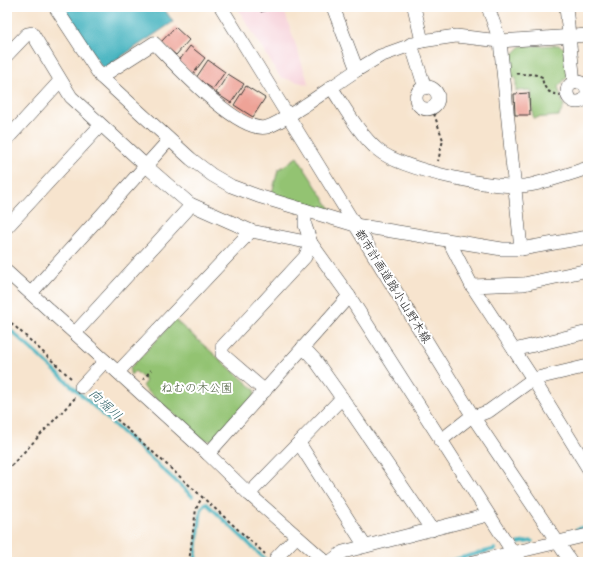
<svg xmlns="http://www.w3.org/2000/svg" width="595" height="569" viewBox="0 0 595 569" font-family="'Balsamiq Sans','Klee One',sans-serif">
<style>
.built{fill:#f6cfd7}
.green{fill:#93c372;stroke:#587047}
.water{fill:#44b3bf;stroke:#30686e}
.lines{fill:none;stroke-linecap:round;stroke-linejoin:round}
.stream{stroke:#44b3bf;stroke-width:3.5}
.building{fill:#eea397}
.minor-casing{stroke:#3d3a37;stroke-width:14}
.path{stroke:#3d3a37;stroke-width:2;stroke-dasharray:3 3;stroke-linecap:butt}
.minor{stroke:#fff;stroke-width:13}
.labels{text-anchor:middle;stroke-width:4;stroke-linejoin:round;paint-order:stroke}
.street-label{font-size:12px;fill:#1c1c1c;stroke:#fff}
.park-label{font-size:12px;fill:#4c5f3e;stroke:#fff}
.water-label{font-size:13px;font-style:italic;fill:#2e6065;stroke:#fff}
</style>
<rect width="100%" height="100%" fill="#fff"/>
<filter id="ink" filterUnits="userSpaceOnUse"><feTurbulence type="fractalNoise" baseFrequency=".025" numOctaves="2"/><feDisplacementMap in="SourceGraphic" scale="8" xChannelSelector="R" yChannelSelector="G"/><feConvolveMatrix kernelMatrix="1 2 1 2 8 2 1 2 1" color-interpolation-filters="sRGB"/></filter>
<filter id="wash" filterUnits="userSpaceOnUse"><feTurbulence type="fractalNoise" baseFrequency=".012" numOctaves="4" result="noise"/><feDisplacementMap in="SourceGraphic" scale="16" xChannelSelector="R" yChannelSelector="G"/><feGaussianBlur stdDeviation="0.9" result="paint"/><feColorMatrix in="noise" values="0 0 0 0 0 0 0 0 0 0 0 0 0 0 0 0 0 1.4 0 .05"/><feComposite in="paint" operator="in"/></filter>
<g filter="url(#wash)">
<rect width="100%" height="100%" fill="#f7e4ce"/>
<polygon class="built" points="237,7 283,7 309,85 280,77"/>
<g class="green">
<polygon points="559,45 564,48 568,76 558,87 564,106 559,116 533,118 531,90 516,91 516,77 509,78 511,56 521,46"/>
<polygon points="297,157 332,211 330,213 271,197 278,170"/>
<polygon points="175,320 255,390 254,397 212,441 201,439 142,386 146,381 135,371 131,375 130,373 130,368"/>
</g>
<polygon class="water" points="61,7 163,7 173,22 103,69"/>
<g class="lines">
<g class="stream">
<polyline points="7,327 192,496"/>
<polyline points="577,529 588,526"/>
<polyline points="519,543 532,541"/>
<polyline points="195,562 201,510 206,503 268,562"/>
<polyline points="445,562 495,549"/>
</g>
</g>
<g id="blocks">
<g class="building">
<polygon points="259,7 275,7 261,12"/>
<polygon points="175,27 189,40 176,55 161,42"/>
<polygon points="190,46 205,58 193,74 178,62"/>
<polygon points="208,60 225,72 213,89 196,78"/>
<polygon points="228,74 244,84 231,103 216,93"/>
<polygon points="246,86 265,98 253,117 234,105"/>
<polygon points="529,93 530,115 515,115 514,94"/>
</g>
</g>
</g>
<g filter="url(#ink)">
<use href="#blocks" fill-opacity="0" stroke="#3d3a37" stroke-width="1"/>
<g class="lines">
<g class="minor-casing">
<g id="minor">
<polyline points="55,7 101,77 191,159 212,175 231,186 258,196 355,225 502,249 521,249 588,237"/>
<polyline points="221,7 474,418 571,562"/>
<polyline points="414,7 422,41"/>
<polyline points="488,7 500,41 521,249"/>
<polyline points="566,7 574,83"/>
<polyline points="411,44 425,88"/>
<polyline points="7,55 27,34 32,33 71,97 146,166 190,204 251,231 311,243 305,257 222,347 222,354 265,391"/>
<polyline points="357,70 380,56 422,41 456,36 500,41 588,35"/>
<path d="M 101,77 L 154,43 C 173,62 239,135 267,127 C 280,123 292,113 304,106 C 322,94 339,82 357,70 L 333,7"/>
<circle cx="577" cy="92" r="10"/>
<path d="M 331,87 C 345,108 359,134 378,150 C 402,170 500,191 530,185 C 549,181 569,174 588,168"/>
<circle cx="427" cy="98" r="11"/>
<polyline points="7,139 60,81"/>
<polyline points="305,210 305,225 311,243 349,296 519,562"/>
<polyline points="7,227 100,126"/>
<polyline points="449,241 472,286"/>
<polyline points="588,270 524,284 472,286 533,379 588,468"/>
<polyline points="7,272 208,454 249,494 326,562"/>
<polyline points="31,293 169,140"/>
<polyline points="75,333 187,210 190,204"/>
<polyline points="303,347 315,360 342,398 432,530"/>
<polyline points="514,350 588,332"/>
<polyline points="118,372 251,231"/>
<polyline points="81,387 105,361"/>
<polyline points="440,441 468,419 489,411 533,379 588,366"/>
<polyline points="299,443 365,546"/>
<polyline points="208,454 349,296"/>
<polyline points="249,494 342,398"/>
<polyline points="280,562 276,558 296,537"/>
<polyline points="330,562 343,552 488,515"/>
<polyline points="474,562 588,535"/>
</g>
</g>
<g class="path">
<path d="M 516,73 C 525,76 533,72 542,77 C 544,93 552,95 568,95"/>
<polyline points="583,100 588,102"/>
<polyline points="432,108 443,140 438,161"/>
<polyline points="7,319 72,379"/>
<polyline points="143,380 151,370"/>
<polyline points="90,395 265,554"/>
<polyline points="7,470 76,397"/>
<polyline points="189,562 196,509 202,497"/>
</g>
<use href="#minor" class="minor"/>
</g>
</g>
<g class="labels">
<g class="street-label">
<text transform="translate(393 286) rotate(58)" y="4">都市計画道路小山野木線</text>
</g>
<g class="park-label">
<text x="197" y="392">ねむの木公園</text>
</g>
<g class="water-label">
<text transform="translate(106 404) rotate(43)" y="5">向堀川</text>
</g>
</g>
<rect width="595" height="569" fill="none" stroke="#fff" stroke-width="24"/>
</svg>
